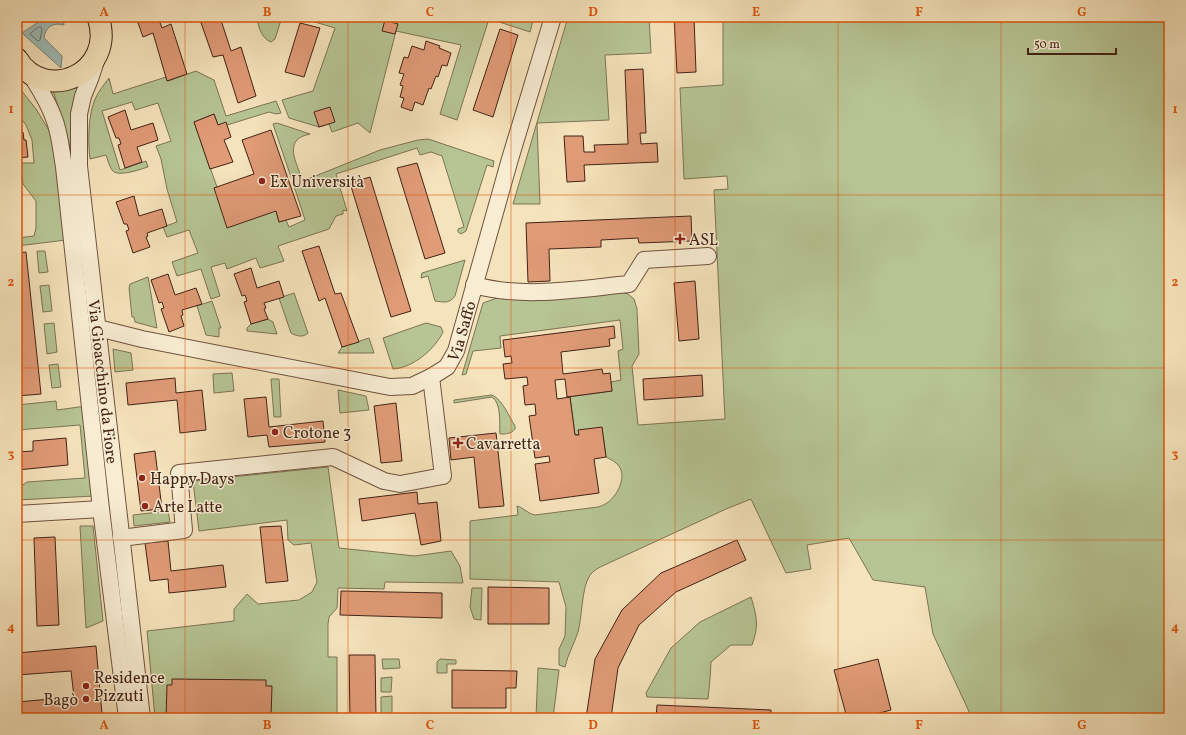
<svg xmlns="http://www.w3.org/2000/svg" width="1186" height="735" viewBox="0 0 1186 735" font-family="Vollkorn,serif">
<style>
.green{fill:#b7c594;stroke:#7d7454}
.water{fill:#9ebdb8;stroke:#7a7f77}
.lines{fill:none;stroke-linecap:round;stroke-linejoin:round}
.shore{stroke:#707066;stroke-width:1}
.building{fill:#e09b77;stroke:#432215}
.minor-casing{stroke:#70523e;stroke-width:18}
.major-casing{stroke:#432215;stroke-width:23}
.minor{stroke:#f8edd3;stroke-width:16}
.major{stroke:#f5e3bb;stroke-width:21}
.grid{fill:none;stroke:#e0560c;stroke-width:1;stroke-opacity:0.55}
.poi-dot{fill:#8f2418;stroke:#f8edd3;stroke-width:1.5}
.labels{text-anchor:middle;stroke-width:3;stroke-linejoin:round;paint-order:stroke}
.poi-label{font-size:16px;fill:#432215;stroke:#f8edd3;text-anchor:start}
.street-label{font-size:16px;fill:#432215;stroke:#f8edd3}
.neatline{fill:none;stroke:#e0560c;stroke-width:1.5}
.grid-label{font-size:13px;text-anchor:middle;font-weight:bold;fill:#e0560c}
</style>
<rect width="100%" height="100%" fill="#f5e3bb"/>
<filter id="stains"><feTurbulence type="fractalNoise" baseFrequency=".005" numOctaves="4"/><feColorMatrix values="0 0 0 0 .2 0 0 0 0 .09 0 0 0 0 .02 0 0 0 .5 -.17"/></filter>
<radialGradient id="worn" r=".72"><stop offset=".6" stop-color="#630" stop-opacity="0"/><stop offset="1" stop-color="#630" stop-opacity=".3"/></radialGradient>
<g class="green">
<path d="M 257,17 L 282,17 L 275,39 L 271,42 C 261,38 258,26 257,17 Z"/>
<polygon points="298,17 472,17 488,22 457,120 440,114 461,45 396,31 370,133 358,123 332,132 329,124 319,127 289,118 282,100 313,91 335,28"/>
<polygon points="484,17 534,17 530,32"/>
<polygon points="568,17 649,17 651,53 605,55 609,120 537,123 540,204 513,204"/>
<path d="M 723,17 L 1169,17 L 1169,718 L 972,718 L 933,634 L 925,587 L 873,580 L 849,538 L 807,545 L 811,569 L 786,573 L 751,499 L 726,509 L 611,562 C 603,566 593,569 589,577 C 582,588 582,617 578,632 C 574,644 568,654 565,667 L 559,665 L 559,649 L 565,636 L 566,607 L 559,582 L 470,579 L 470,521 L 518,515 L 517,506 C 524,508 528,514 535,515 L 598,507 C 601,506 604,505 607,503 C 617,496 627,478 619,466 C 616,462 610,459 606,457 L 602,428 L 575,435 L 570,397 L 567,397 L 612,391 L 611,382 L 621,380 L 618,351 L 623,349 L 620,320 L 500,336 L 501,348 L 473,351 L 466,374 L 462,375 L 483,303 L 497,298 L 556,298 L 621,292 L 628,294 L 634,299 L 637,309 L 639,354 L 632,366 L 638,425 L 725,419 L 714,190 L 728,189 L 727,176 L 684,179 L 680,88 L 723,85 Z"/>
<path d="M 196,71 L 214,80 L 226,116 L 276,101 L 281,113 L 276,114 L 269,112 L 227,125 L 218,125 L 214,114 L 194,122 L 217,187 L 214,188 L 276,211 L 279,222 L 286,220 L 289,227 L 305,220 L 294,186 L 308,182 L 308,179 L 380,150 L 418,140 L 428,139 L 494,161 L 493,167 L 487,165 L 466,231 L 461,234 L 458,232 L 458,229 L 464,227 L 442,156 L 431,152 L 420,155 L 417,148 L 336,174 L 347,211 L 343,210 L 343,214 L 336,216 L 329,229 L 278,246 L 284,261 L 260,268 L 256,258 L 227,269 L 225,263 L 211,267 L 220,296 L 211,299 L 201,269 L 177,276 L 172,262 L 198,253 L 189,230 L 167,237 L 163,227 L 177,222 L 167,189 L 161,159 L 156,146 L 171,141 L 158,103 L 135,110 L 132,102 L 102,111 L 120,170 L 146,161 L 148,167 C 141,169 117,178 112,170 C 109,166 108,160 106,155 L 90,159 C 88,142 88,118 94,102 C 97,93 103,86 109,78 L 113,94 L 166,77 L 168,81 Z"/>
<polygon points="80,83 72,117 70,147 60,112 52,88"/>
<polygon points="17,87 21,90 36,109 50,132 55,150 66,240 17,246 17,238 34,236 36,228 36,201 23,184 20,163 34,163 32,140 26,125 17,114"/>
<path d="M 277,123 L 310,134 C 285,139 294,157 300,174 L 291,177 L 273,124 Z"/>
<polygon points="37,251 45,251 48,272 39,273"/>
<path d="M 465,260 L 455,296 C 449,304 444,302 435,301 L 428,276 L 421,278 L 422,273 Z"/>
<polygon points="148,277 157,328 135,322 134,317 132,317 129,288 130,284"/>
<polygon points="49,285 52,311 43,312 40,286"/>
<path d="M 294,293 L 308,333 C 303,338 296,336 291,333 L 279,298 Z"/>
<polygon points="212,301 221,328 219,328 219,337 206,335 197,306"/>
<polygon points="268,319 273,322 277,334 247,331 247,328 251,324"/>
<polygon points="54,323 57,352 47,354 44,324"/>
<path d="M 426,323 L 441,327 L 443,332 C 435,349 413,368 393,369 L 383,338 Z"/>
<polygon points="369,338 374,353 338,353 342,347"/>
<polygon points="113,349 131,353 133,370 115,372"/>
<polygon points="58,364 61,387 52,388 49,365"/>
<polygon points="232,373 234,391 214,393 213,374"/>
<polygon points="271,379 279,379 281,417 274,417"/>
<polygon points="338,390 366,396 369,410 340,413"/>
<path d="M 492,395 C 503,400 509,417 515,426 L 515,429 C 511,434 506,434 500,434 C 499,423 502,404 492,397 L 454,403 L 454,400 Z"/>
<polygon points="56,401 57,410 86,406 94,496 17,500 17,489 27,482 85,478 80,425 17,430 17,405"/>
<polygon points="328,467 339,548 415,556 451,551 460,566 463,583 385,582 384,589 338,588 337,608 329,617 328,624 328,657 337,657 337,718 155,718 147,631 234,621 234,609 247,594 258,604 299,600 312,592 317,582 311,543 294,545 288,540 287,520 199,531 193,481"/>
<polygon points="168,511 170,522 134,526 133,515"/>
<polygon points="80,526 93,526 103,621 86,628"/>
<polygon points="472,588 482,588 481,620 474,619 470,607"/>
<path d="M 751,597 C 757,617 759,626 752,645 L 731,645 L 711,662 L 710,679 L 708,699 L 647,697 L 646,693 L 671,648 L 700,622 Z"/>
<polygon points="382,659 399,659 400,668 383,669"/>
<polygon points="440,659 456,660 456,664 447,664 447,673 437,673 437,662"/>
<polygon points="538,668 559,670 553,718 455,718 455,715 536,717"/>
<polygon points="392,677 391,692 381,692 381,678"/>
<polygon points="392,696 392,718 381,718 381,697"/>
</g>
<path class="water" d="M 46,17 L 63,17 L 64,25 C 53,22 45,27 44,38 L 62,56 L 61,68 L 22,33 Z"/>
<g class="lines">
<polygon class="shore" points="39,27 41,27 42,29 40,40 38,41 30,34"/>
</g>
<g class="building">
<polygon points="136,17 158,17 162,28 171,24 187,74 167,81 153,33 143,37"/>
<polygon points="199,17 220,17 231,51 241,47 256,96 238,103 223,55 213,57"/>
<polygon points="674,17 694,17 696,72 677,73"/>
<polygon points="385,20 398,24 395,34 382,31"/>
<polygon points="300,23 320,28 304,77 285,72"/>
<polygon points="500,29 518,35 493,117 473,110"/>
<polygon points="426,41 440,46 439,48 451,53 447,66 442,65 438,77 436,76 431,89 429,88 423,105 415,102 412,111 401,107 404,98 400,97 403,86 400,85 404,74 399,73 404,57 408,58 412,46 424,50"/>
<polygon points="643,69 646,133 640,133 641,144 657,143 658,162 584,165 585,181 567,182 564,136 583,136 584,152 595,152 594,145 628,144 625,70"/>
<polygon points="330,107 335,122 319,127 314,112"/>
<polygon points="125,110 131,130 153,123 158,140 137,147 142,162 125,168 118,145 121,144 119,138 116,138 108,117"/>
<polygon points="214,114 218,125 226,122 231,137 224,140 233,162 210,169 194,122"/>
<polygon points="271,130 301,216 279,222 276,211 227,228 214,188 254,174 242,140"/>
<polygon points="23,132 24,140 26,140 28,157 17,158 17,133"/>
<polygon points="417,163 445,253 425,259 397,168"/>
<polygon points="370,177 411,311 391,317 350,183"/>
<polygon points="134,196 139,216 162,209 167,226 147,233 148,236 146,237 150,247 133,253 126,231 129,230 127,224 124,224 116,202"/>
<polygon points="691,216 692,241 639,243 638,238 601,240 601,247 549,249 550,281 528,282 526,223"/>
<polygon points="319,246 335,294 341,293 359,342 342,347 325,298 319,301 302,251"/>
<polygon points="26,252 41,394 17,396 17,253"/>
<polygon points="251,268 257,288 279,281 284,297 264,303 266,308 264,309 268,319 251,324 244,302 247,301 245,295 242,296 234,274"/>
<polygon points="168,274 175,295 196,288 202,304 182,310 183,315 181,316 184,326 169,332 161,309 164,308 162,302 159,303 151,280"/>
<polygon points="695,281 699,339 679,341 674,283"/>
<polygon points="614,326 615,338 609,339 610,346 561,352 563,374 602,369 603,374 610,373 612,391 567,397 565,379 555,380 557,399 570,397 575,435 579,435 578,430 602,427 606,457 594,459 599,493 540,501 535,464 550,462 549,456 535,458 529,416 536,415 535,404 525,405 523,386 528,385 527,377 505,379 503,364 512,363 511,356 505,357 503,340"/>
<polygon points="702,375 703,396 644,400 643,379"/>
<polygon points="175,378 176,393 202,390 206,430 180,433 177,400 128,405 126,383"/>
<polygon points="266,397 269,427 323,421 325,442 269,447 267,435 248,437 244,399"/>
<polygon points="396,403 402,461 381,463 374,406"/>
<polygon points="496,433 504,506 479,508 474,457 451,460 449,438"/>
<polygon points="66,438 68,465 17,470 17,452 33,451 33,441"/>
<polygon points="155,451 162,509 141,511 134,454"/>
<polygon points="417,492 418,504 437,502 441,541 421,545 415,513 362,521 359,499"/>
<polygon points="281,526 288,581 266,583 260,527"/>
<polygon points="55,537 59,625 37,626 34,538"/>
<polygon points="737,540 746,560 676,592 639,625 618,668 611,718 586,718 595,659 622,610 661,573"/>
<polygon points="168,541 171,571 223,565 226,587 169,593 168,579 150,581 145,543"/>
<polygon points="488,587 549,588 549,624 488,624"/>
<polygon points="341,591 442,593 442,618 340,615"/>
<polygon points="96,646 102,714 58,718 18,718 17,702 74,697 71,671 17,675 17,653"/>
<polygon points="349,655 375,655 376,718 350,718"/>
<polygon points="878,659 891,710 860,718 847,718 834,670"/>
<polygon points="452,670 517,671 516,688 506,688 506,708 452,708"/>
<polygon points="172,679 266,680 266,686 272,686 271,718 166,718 167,685 172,685"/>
<polygon points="657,705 771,710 771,718 656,718"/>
</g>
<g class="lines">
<g class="minor-casing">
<g id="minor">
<path id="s1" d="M 97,58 L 90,79 L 83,96 L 79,114 L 79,166 L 142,718"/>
<path d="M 29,72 C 38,86 47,100 53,116 C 60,132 61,150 64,167 L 101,509 L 127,718"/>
<path d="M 474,285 C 524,299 578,289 629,284 L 644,260 L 708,256"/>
<path id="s2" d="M 98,328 L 142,339 L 390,387 L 412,386 L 431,377 L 447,367 L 456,351 L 510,159 L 553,17"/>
<polyline points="17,514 101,509"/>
<polyline points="121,538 184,530 179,473 333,457 384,481 400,484 443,476 431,377"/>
</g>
</g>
<g class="major-casing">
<path id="major" d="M 17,59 C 45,105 117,73 98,17"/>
</g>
<use href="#minor" class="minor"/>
<use href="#major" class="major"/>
</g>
<path class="grid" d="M 185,17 L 185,718M 348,17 L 348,718M 511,17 L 511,718M 675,17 L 675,718M 838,17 L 838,718M 1001,17 L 1001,718M 17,195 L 1169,195M 17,368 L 1169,368M 17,540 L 1169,540"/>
<g class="poi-dot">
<circle cx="262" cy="181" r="4"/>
<path d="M678 233h4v4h4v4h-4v4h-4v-4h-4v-4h4z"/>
<circle cx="275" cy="432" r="4"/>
<path d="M456 437h4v4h4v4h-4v4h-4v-4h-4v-4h4z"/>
<circle cx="142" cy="478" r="4"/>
<circle cx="145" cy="506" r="4"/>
<circle cx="86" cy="686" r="4"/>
<circle cx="86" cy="699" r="4"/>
</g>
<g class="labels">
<g class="poi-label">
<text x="270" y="187">Ex Università</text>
<text x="689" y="245">ASL</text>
<text x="283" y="438">Crotone 3</text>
<text x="466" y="449">Cavarretta</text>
<text x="150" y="484">Happy Days</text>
<text x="153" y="512">Arte Latte</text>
<text x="94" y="683">Residence<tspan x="94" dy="18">Pizzuti</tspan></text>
<text x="78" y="705" text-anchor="end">Bagò</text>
</g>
<g class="street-label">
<text dy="6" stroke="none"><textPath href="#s2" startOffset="399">Via Saffo</textPath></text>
<text dy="6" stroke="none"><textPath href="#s1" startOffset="328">Via Gioacchino da Fiore</textPath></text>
</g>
</g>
<rect width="1186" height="735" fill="none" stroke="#f5e3bb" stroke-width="44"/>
<path d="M1028 48v6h88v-6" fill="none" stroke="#432215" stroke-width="2"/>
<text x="1034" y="48" font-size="12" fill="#432215" stroke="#f8edd3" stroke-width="3" paint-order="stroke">50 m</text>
<rect x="22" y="22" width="1142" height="691" class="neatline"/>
<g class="grid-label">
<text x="104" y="16">A</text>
<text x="267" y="16">B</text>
<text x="430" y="16">C</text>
<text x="593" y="16">D</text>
<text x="756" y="16">E</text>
<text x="919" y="16">F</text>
<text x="1082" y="16">G</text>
<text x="11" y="113">1</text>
<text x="1175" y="113">1</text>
<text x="11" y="286">2</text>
<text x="1175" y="286">2</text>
<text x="11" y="458">3</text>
<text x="1175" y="458">3</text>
<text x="11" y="631">4</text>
<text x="1175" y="631">4</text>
<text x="104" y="729">A</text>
<text x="267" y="729">B</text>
<text x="430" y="729">C</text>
<text x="593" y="729">D</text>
<text x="756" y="729">E</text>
<text x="919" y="729">F</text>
<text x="1082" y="729">G</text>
</g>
<rect width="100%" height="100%" filter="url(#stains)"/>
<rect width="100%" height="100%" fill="url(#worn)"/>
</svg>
